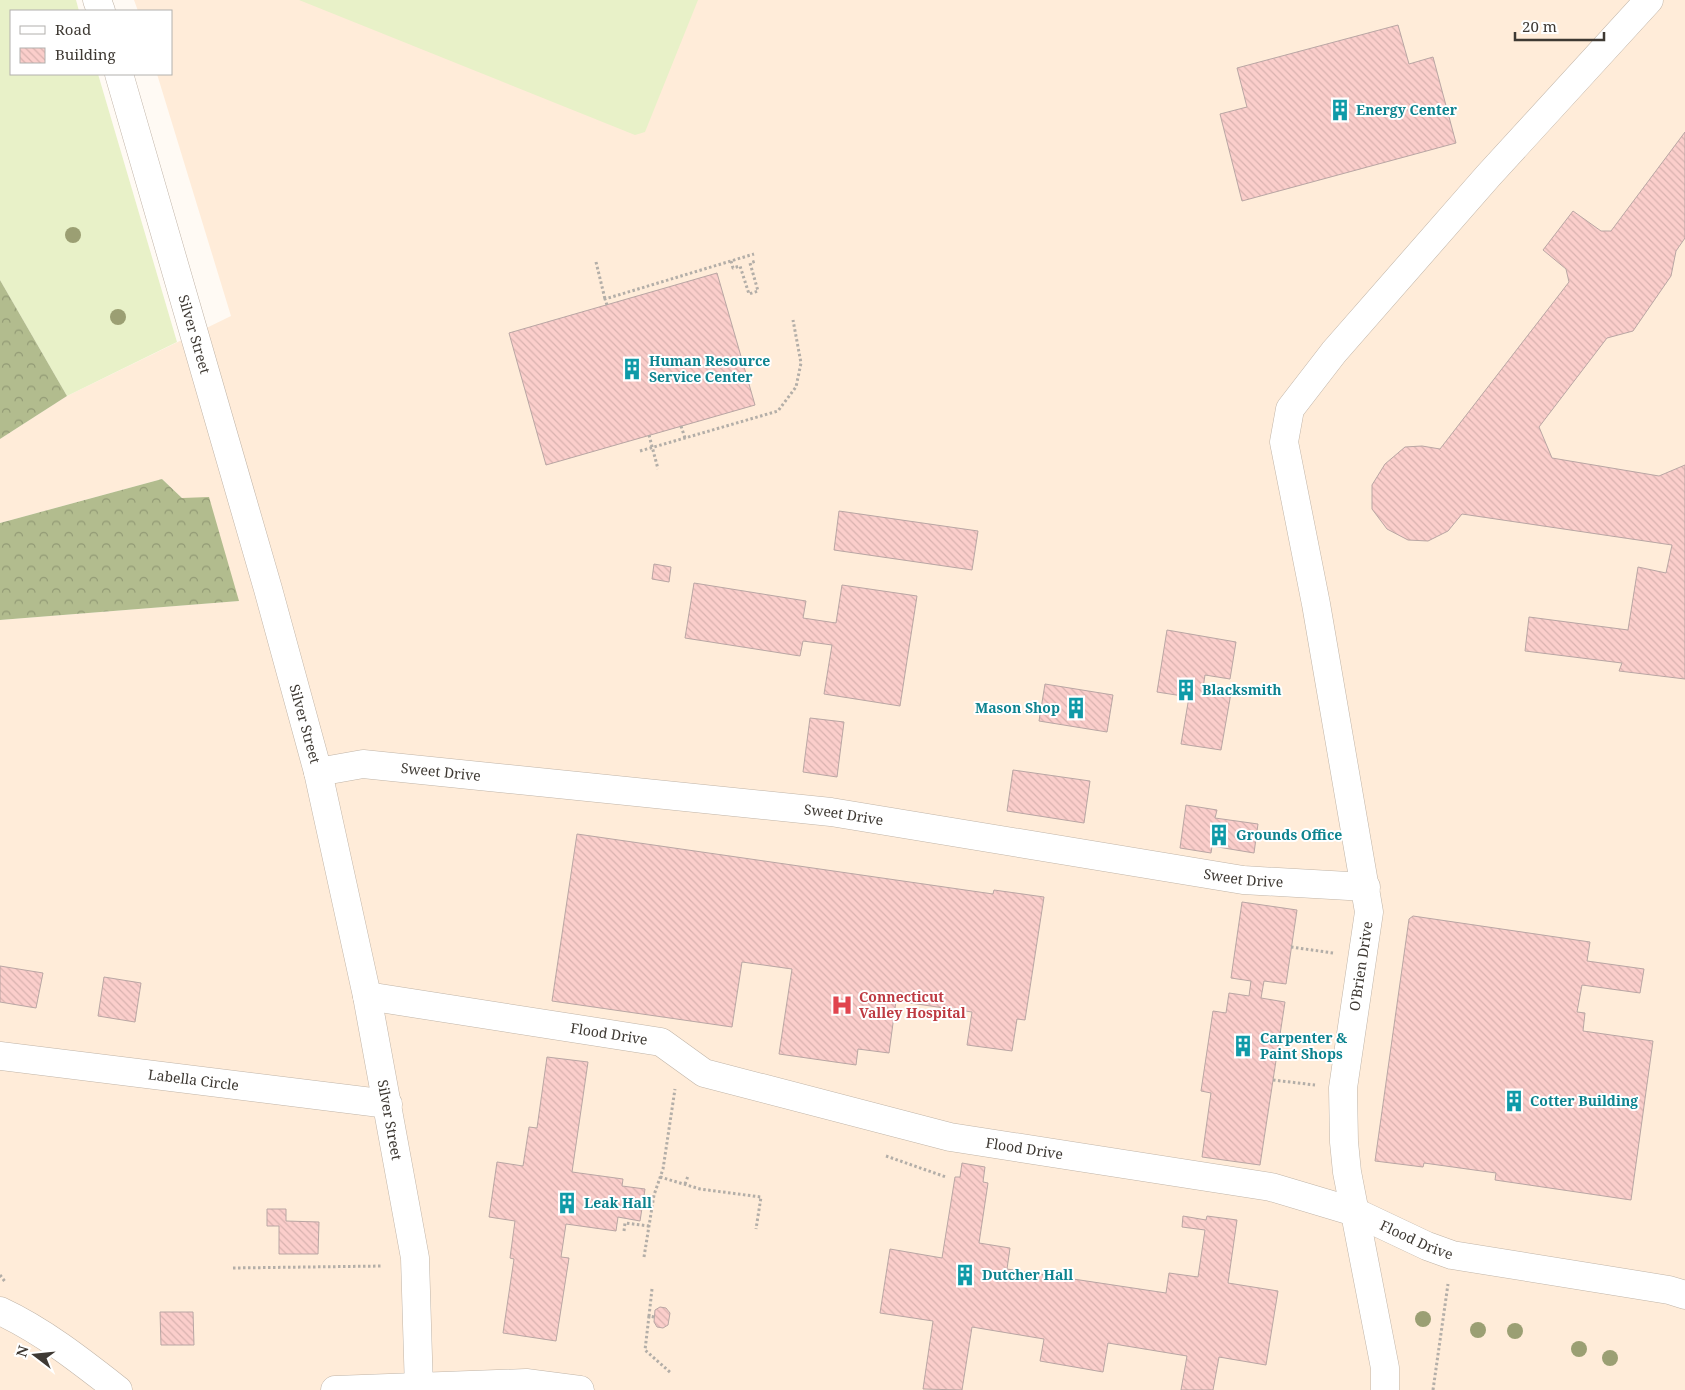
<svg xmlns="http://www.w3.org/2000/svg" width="1685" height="1390" viewBox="0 0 1685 1390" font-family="'Noto Serif',serif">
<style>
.built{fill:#ffecd9}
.grass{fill:#e8f1c8}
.forest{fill:url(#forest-crowns)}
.building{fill:url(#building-back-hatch);stroke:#b9a6a4}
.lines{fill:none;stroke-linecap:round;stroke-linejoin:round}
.minor-casing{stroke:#c0b4a7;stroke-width:29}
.path{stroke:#b3aea8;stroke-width:3;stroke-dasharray:2.5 2.5;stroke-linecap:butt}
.minor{stroke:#fff;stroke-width:28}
.tree{fill:#9b9f73}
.labels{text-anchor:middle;stroke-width:4;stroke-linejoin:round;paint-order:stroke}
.culture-label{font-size:14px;font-weight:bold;fill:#0d838f;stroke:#fff;text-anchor:start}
.street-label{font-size:14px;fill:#3e3933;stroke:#fff}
.health-label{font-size:14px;font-weight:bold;fill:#be3a42;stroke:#fff;text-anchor:start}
</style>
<defs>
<pattern id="forest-crowns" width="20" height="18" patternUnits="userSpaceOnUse" patternTransform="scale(1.25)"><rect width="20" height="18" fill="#b2bc8e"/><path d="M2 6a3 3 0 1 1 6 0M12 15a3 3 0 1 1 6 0" fill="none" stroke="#929a75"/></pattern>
<pattern id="building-back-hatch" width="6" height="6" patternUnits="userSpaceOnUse" patternTransform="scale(1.25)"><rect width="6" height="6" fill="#fbcecb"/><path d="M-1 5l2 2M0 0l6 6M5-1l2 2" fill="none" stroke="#d8b2af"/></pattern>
</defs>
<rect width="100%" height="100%" fill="#fffaf4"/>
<polygon class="built" points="134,0 1685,0 1685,1390 0,1390 0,620 238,601 182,498 162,479 0,523 0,439 67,396 231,316 157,74 171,74 171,11 138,11"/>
<g class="grass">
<polygon points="0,0 76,0 79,11 11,11 11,74 98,74 177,342 67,396 0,280"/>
<polygon points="299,0 698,0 645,132 635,135"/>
</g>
<g class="forest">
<polygon points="0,280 67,396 0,439"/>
<polygon points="162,479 182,498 209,497 239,601 0,620 0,523"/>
</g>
<g class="building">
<polygon points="1398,25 1409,64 1433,57 1456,143 1242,201 1220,114 1247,107 1237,68"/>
<polygon points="1685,132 1685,238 1676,251 1671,276 1633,331 1607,338 1539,427 1552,458 1659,476 1685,465 1685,679 1619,671 1622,663 1525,651 1529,617 1628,630 1638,567 1666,573 1672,545 1462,514 1448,531 1428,541 1408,540 1387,529 1372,509 1372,485 1385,464 1405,447 1422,446 1440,449 1569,282 1566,269 1543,250 1573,211 1601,231 1611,231"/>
<polygon points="717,273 755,405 546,465 509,333"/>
<polygon points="839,511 978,531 972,570 834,550"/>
<polygon points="654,564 671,567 669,582 652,579"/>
<polygon points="694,583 806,601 803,618 836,623 842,585 917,596 900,706 824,694 832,645 803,641 800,656 685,638"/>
<polygon points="1167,630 1236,642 1230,679 1205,675 1203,688 1231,693 1221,750 1181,744 1189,697 1157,692"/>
<polygon points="1045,684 1113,695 1107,732 1039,721"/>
<polygon points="810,718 844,722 837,777 803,772"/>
<polygon points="1013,770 1090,781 1084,823 1007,811"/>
<polygon points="1186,805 1217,810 1215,818 1258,824 1254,853 1212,846 1211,853 1180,848"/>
<polygon points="577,834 993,894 994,890 1044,897 1025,1020 1017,1019 1012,1051 967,1045 972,1012 896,1001 889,1053 858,1049 856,1065 779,1054 792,969 742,962 732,1027 552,1001"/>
<polygon points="1242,902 1297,910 1286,984 1264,981 1261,998 1285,1002 1260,1165 1202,1157 1211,1093 1201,1091 1213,1011 1226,1013 1229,993 1249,996 1251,981 1231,978"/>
<polygon points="1413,916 1590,942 1587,961 1644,969 1640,993 1582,985 1577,1012 1585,1013 1583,1031 1653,1041 1631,1200 1495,1180 1496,1173 1424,1163 1423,1167 1375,1161 1409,919"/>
<polygon points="0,966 43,973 36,1008 0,1002"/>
<polygon points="104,977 141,983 135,1022 98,1016"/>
<polygon points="547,1057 588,1062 572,1172 623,1179 622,1186 645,1189 640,1221 618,1217 616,1231 566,1224 561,1257 569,1258 556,1341 503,1333 514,1259 510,1258 515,1221 489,1217 497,1162 523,1166 529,1127 537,1128"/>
<polygon points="962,1163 985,1167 983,1182 988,1183 979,1243 1010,1248 1007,1269 1166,1293 1169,1273 1198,1277 1205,1230 1182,1227 1183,1216 1206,1220 1207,1216 1237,1220 1228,1283 1278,1291 1266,1365 1219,1357 1213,1390 1181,1390 1187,1356 1108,1343 1103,1372 1040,1361 1044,1339 972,1327 962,1390 923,1389 933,1321 880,1313 890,1249 942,1258 955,1177 960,1177"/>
<polygon points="267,1209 286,1209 286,1221 319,1222 318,1254 279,1254 279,1226 267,1226"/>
<polygon points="660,1307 666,1308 670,1313 668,1325 663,1328 657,1327 654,1322 655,1310"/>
<polygon points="160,1312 193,1312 194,1345 161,1345"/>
</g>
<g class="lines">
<g class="minor-casing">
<g id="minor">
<polyline points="97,0 101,11"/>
<path id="s1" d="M 119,74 L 268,589 L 318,772 L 367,996 L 415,1258 L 419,1390"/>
<path id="s2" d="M 318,772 L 363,764 L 831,812 L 1243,880 L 1366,887"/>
<path id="s3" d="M 367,996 L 661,1042 L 704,1073 L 950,1137 L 1271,1187 L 1355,1212 L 1427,1246 L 1452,1255 L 1669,1290 L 1685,1295"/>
<path id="s4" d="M 0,1056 L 388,1104"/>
<path d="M 0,1311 C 43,1331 81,1361 118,1390"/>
<polyline points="335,1390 526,1383 580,1390"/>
<path id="s5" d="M 1385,1390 L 1385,1368 L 1347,1172 L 1344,1142 L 1343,1088 L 1369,912 L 1316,604 L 1284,442 L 1290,409 L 1334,352 L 1488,176 L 1649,0"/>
</g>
</g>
<g class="path">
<polyline points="731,261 733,268 740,266 749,294 758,291 750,263 756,261"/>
<polyline points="596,262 605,299"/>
<polyline points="607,305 605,299 754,254"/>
<polyline points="681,426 685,438"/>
<polyline points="649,435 658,469"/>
<polyline points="640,451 778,411 796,387 801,363 793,320"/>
<polyline points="1291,947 1333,953"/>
<polyline points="1273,1080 1315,1085"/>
<polyline points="886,1156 946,1177"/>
<polyline points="660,1177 700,1189 761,1197 756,1229"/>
<polyline points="685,1184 688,1176"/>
<polyline points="624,1231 625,1223 649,1226"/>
<polyline points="644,1257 654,1195 663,1169 675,1089"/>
<polyline points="233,1268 383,1266"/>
<polyline points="0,1275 6,1283"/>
<polyline points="652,1289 649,1316 654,1317"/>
<polyline points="649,1316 645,1350 671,1373"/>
<polyline points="1433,1390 1448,1284"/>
</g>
<use href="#minor" class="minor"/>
</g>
<g class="tree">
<circle cx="73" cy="235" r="8"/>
<circle cx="118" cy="317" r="8"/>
<circle cx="1423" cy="1319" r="8"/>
<circle cx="1478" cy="1330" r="8"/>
<circle cx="1515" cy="1331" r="8"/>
<circle cx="1579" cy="1349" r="8"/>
<circle cx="1610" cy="1358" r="8"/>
</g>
<defs>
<g id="building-bare" transform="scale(1.725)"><path d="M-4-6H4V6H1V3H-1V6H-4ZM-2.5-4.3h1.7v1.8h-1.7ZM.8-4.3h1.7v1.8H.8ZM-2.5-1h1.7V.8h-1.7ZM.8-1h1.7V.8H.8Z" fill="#0f9aa8" stroke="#fff" stroke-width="2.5" paint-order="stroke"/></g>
<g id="hospital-bare" transform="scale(1.725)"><path d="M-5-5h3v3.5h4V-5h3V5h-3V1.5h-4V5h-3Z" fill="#e0444e" stroke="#fff" stroke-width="2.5" paint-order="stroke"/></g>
</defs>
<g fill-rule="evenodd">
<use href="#building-bare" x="1340" y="110"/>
<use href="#building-bare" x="632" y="369"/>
<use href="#building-bare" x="1186" y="690"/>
<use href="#building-bare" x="1076" y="708"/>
<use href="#building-bare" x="1219" y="835"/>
<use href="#hospital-bare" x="842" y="1005"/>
<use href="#building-bare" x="1243" y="1046"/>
<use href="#building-bare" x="1514" y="1101"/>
<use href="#building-bare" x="567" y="1203"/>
<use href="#building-bare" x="965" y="1275"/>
</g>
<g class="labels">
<g class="culture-label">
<text x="1356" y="115">Energy Center</text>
<text x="649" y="366">Human Resource<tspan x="649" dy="16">Service Center</tspan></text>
<text x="1202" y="695">Blacksmith</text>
<text x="1060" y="713" text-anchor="end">Mason Shop</text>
<text x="1236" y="840">Grounds Office</text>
<text x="1260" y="1043">Carpenter &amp;<tspan x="1260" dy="16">Paint Shops</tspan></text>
<text x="1530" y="1106">Cotter Building</text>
<text x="584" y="1208">Leak Hall</text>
<text x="982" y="1280">Dutcher Hall</text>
</g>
<g class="street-label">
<text dy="5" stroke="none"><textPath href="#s1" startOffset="271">Silver Street</textPath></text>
<text dy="5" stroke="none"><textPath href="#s1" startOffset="676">Silver Street</textPath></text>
<text dy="5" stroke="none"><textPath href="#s2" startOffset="124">Sweet Drive</textPath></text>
<text dy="5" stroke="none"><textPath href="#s2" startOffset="529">Sweet Drive</textPath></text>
<text dy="5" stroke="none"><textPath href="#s2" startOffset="934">Sweet Drive</textPath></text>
<text dy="5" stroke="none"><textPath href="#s5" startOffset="429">O'Brien Drive</textPath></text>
<text dy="5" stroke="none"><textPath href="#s3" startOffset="245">Flood Drive</textPath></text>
<text dy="5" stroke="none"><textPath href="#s4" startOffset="195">Labella Circle</textPath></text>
<text dy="5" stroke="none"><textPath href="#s1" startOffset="1081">Silver Street</textPath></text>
<text dy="5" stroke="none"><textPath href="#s3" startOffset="680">Flood Drive</textPath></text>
<text dy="5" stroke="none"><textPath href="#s3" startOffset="1085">Flood Drive</textPath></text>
</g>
<g class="health-label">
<text x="859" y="1002">Connecticut<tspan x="859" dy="16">Valley Hospital</tspan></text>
</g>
</g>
<rect x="10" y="10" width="162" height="65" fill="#ffffff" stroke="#b2b0ad"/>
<rect x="20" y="26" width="25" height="8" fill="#ffffff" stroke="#b2b0ad"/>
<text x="55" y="35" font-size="15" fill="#3e3933">Road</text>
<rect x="20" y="48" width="25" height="15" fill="url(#building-back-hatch)" stroke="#b2b0ad"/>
<text x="55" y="60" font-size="15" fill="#3e3933">Building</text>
<g transform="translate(35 1355) rotate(286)" stroke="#ffffff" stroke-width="4" paint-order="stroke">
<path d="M0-4L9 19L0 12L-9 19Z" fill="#3e3933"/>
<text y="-8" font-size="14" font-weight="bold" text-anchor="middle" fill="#3e3933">N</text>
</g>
<path d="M1515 32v8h89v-8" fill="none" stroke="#3e3933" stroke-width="2.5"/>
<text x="1522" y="32" font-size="15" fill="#3e3933" stroke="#ffffff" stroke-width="4" paint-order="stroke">20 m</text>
</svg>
